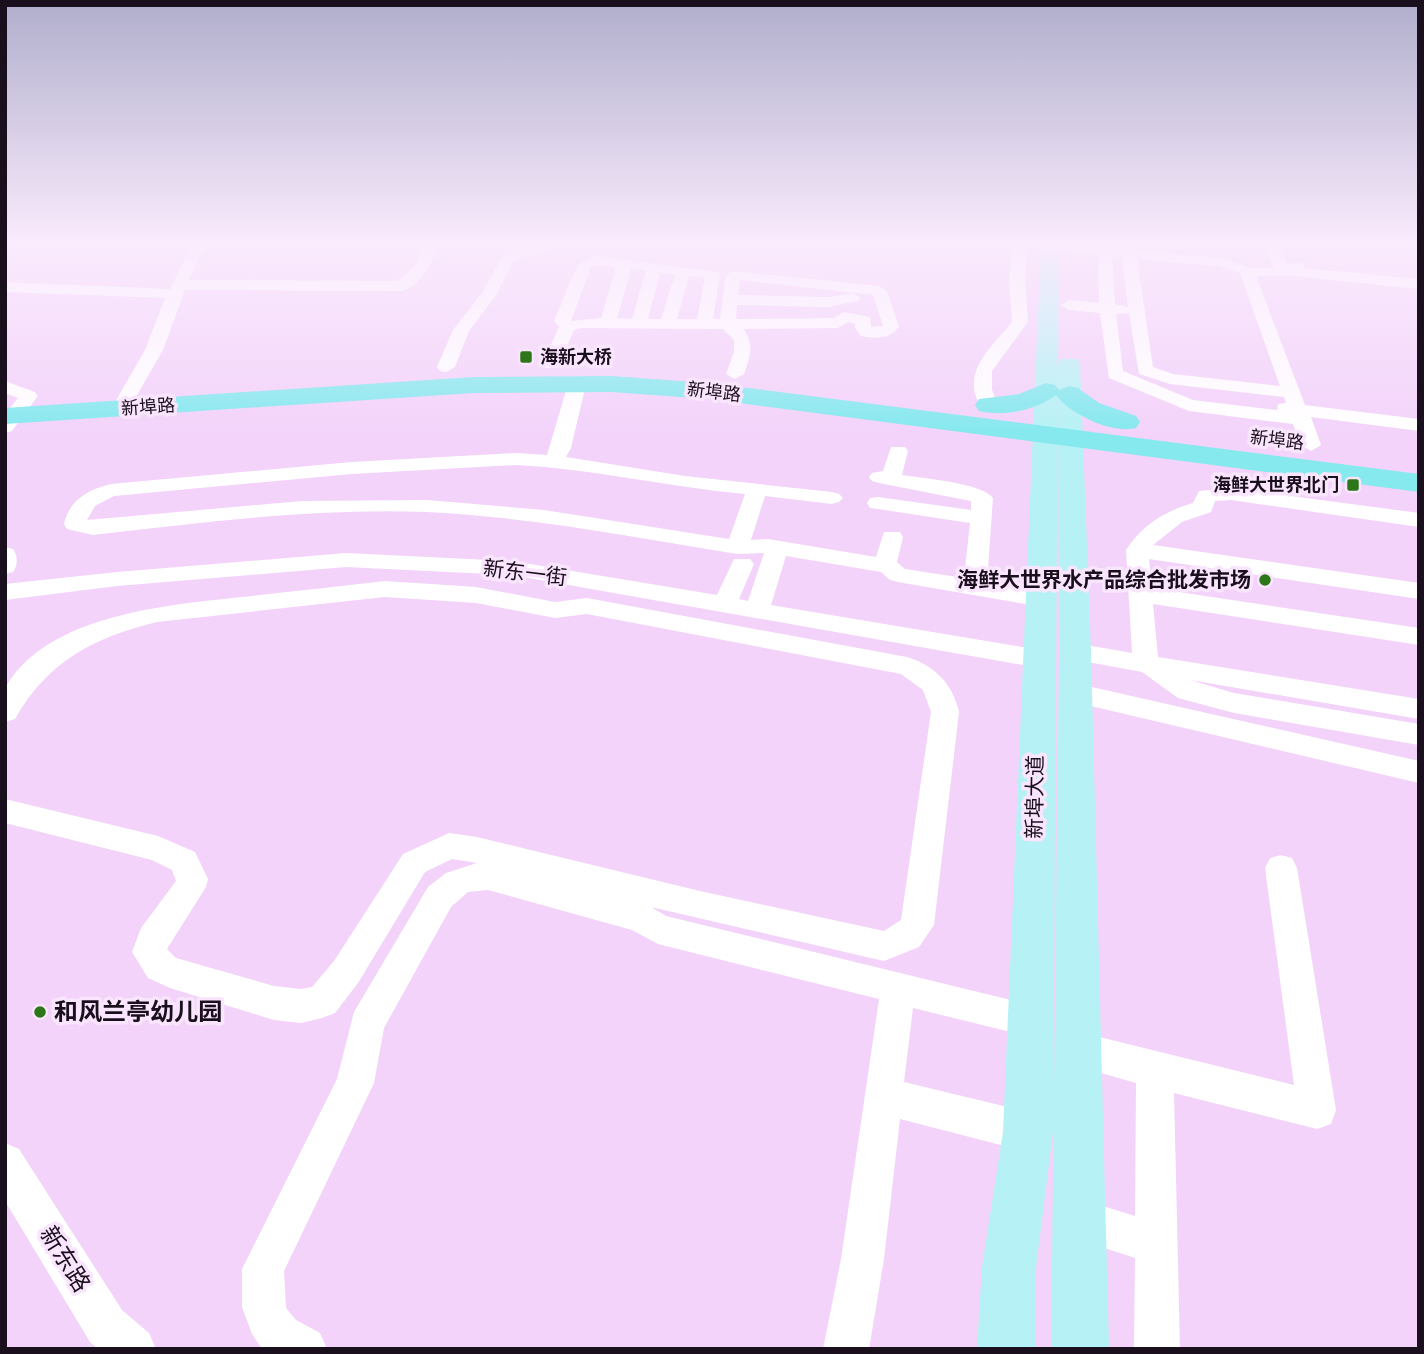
<svg xmlns="http://www.w3.org/2000/svg" width="1424" height="1354" viewBox="0 0 1424 1354" font-family="Arial,'Noto Sans SC',sans-serif">
<style>
.lines{fill:none;stroke-linecap:round;stroke-linejoin:round}
.minor{fill:#fff;fill-rule:evenodd}
.major{fill:#b6f2f5;fill-rule:evenodd}
.highway{fill:#85e9ee;fill-rule:evenodd}
.poi-dot{fill:#2d761a;stroke:#f9e5fd;stroke-width:2.5}
.labels{text-anchor:middle;stroke-width:7;stroke-linejoin:round;paint-order:stroke}
.far-poi-label{font-size:18px;font-weight:bold;fill:#1a0f1c;stroke:#f9e5fd;text-anchor:start}
.far-street-label{font-size:18px;fill:#1a0f1c;stroke:#f9e5fd}
.street-label{font-size:21px;fill:#1a0f1c;stroke:#f9e5fd}
.poi-label{font-size:21px;font-weight:bold;fill:#1a0f1c;stroke:#f9e5fd;text-anchor:end}
.near-poi-label{font-size:24px;font-weight:bold;fill:#1a0f1c;stroke:#f9e5fd;text-anchor:start}
.near-street-label{font-size:24px;fill:#1a0f1c;stroke:#f9e5fd}
</style>
<rect width="100%" height="100%" fill="#f3d3fa"/>
<g class="lines">
<g class="minor">
<path d="M 192,244 L 206,244 L 189,280 L 398,281 L 415,266 L 424,244 L 438,244 C 433,262 421,285 402,291 L 185,290 L 163,350 L 129,409 L 120,415 L 111,409 L 145,350 L 165,298 L 5,292 L 5,282 L 170,289 Z"/>
<polygon points="537,244 554,244 541,253 523,257 512,263 497,294 469,331 455,367 446,372 440,371 437,367 453,330 482,293 502,257 514,250"/>
<path d="M 1013,244 L 1027,244 L 1025,281 L 1028,322 L 992,371 L 992,390 L 998,405 L 989,411 L 982,409 C 959,373 990,349 1012,322 L 1009,281 Z"/>
<path d="M 1068,244 L 1221,258 L 1252,268 L 1274,268 L 1264,244 L 1278,244 L 1287,264 L 1302,262 L 1304,265 L 1302,268 L 1419,279 L 1419,289 L 1293,276 L 1256,276 L 1305,405 L 1419,419 L 1419,431 L 1311,417 L 1321,445 L 1311,451 L 1301,445 L 1293,424 L 1189,411 L 1109,378 L 1100,313 L 1069,310 L 1061,305 L 1069,300 L 1099,303 L 1098,255 L 1063,251 L 1063,245 ZM 1112,256 L 1122,257 L 1128,307 L 1115,304 ZM 1137,259 L 1219,266 L 1240,273 L 1280,386 L 1173,374 L 1153,367 ZM 1129,313 L 1139,374 L 1170,384 L 1284,397 L 1286,403 L 1278,404 L 1277,410 L 1193,400 L 1123,371 L 1116,314 Z"/>
<path d="M 595,256 L 718,272 L 720,275 L 713,319 L 720,319 L 726,275 L 733,271 L 879,286 L 887,291 L 899,327 C 890,339 876,339 861,336 L 855,328 L 855,324 L 848,322 L 838,328 L 743,329 C 755,344 750,357 744,374 L 735,379 L 726,374 L 734,352 L 734,340 L 723,329 L 582,328 L 574,330 L 557,368 L 545,368 L 542,364 L 559,327 L 554,321 L 578,264 ZM 596,265 L 616,267 L 601,318 L 571,321 L 591,267 ZM 631,269 L 646,271 L 632,319 L 617,318 ZM 660,273 L 675,275 L 661,319 L 648,319 ZM 689,276 L 705,278 L 697,319 L 677,319 ZM 740,280 L 873,295 L 883,326 L 871,327 L 870,317 L 844,312 L 834,318 L 736,319 L 737,305 L 828,307 L 858,301 L 861,298 L 853,293 L 828,297 L 738,295 Z"/>
<path d="M 577,379 L 586,384 L 571,448 L 566,457 L 685,476 L 832,492 L 839,494 L 843,498 L 839,502 L 832,504 L 765,496 L 751,540 L 768,539 L 876,557 L 884,532 L 900,532 L 903,537 L 897,562 L 905,569 L 964,578 L 970,523 L 878,509 L 870,508 L 867,503 L 870,498 L 878,497 L 971,510 L 971,501 L 879,483 L 872,481 L 869,477 L 872,473 L 883,471 L 891,447 L 905,447 L 908,451 L 902,475 C 922,478 982,483 993,498 L 987,582 L 1051,593 L 1054,599 L 1051,605 L 1042,607 L 898,582 L 890,580 L 881,572 L 786,556 L 771,605 L 1040,650 L 1049,653 L 1053,659 L 1049,665 L 1040,668 L 512,575 L 346,567 L 117,586 L 5,600 L 5,584 L 117,572 L 346,553 L 512,561 L 717,595 L 734,559 L 750,559 L 754,564 L 739,599 L 748,601 L 764,553 L 737,554 C 634,537 531,517 427,512 C 315,508 204,522 93,535 L 67,529 L 64,524 C 69,500 89,489 111,484 L 352,462 L 516,453 L 547,455 L 568,384 ZM 516,465 C 593,469 668,487 745,494 L 729,539 L 544,510 L 427,500 L 302,501 L 87,520 L 95,506 L 114,496 L 352,474 Z"/>
<polygon points="5,381 35,392 38,396 12,431 5,433 5,414 18,398 5,393"/>
<path d="M 1231,488 L 1419,513 L 1419,527 L 1231,500 L 1215,501 L 1211,512 L 1182,522 L 1153,545 L 1419,583 L 1419,599 L 1149,559 L 1152,588 L 1419,628 L 1419,645 L 1153,604 L 1158,657 L 1419,699 L 1419,719 L 1190,680 L 1234,693 L 1419,724 L 1419,745 L 1234,713 L 1178,698 L 1142,672 L 1066,658 L 1062,652 L 1066,646 L 1075,643 L 1132,653 L 1126,550 C 1142,525 1165,511 1193,503 L 1199,491 Z"/>
<path d="M 5,547 L 13,549 C 18,556 18,565 13,572 L 5,574 Z"/>
<path d="M 385,581 L 476,587 L 555,602 L 587,598 L 907,657 C 934,665 953,684 959,712 L 934,925 L 919,947 L 884,961 L 651,907 L 666,916 L 1044,1008 L 1049,1020 L 1044,1032 L 1031,1037 L 913,1008 L 904,1082 L 1028,1112 L 1042,1118 L 1048,1132 L 1042,1146 L 1028,1152 L 900,1119 L 884,1259 L 869,1349 L 823,1349 L 841,1259 L 879,999 L 658,944 L 632,930 L 488,890 L 468,892 L 451,907 L 384,1028 L 374,1083 L 284,1271 L 286,1308 L 296,1320 L 320,1333 L 327,1349 L 262,1349 L 252,1334 L 242,1307 L 242,1269 L 337,1079 L 354,1012 L 428,887 L 446,873 L 477,863 L 452,859 L 425,872 L 358,983 L 335,1013 L 322,1018 L 301,1023 L 274,1020 L 170,988 L 148,978 L 132,952 L 141,928 L 176,881 L 172,870 L 152,860 L 5,823 L 5,799 L 158,836 L 195,852 L 208,879 L 206,887 L 167,949 L 176,958 L 274,986 L 301,989 L 312,987 L 334,961 L 403,854 L 449,833 L 477,837 L 700,891 L 884,931 L 901,920 L 931,712 L 923,690 L 901,674 L 587,614 L 555,618 L 476,603 L 385,597 L 157,622 C 94,637 47,662 15,719 L 5,722 C 5,712 2,694 7,685 C 51,612 177,604 252,596 C 296,591 341,586 385,581 Z"/>
<polygon points="1074,683 1419,761 1419,783 1065,700 1061,693 1065,686"/>
<polygon points="1281,855 1292,858 1297,868 1336,1110 1331,1124 1317,1129 1174,1093 1180,1349 1134,1349 1135,1258 1065,1235 1059,1220 1065,1205 1080,1199 1135,1216 1136,1083 1066,1063 1061,1050 1066,1037 1079,1032 1294,1085 1265,868 1270,858"/>
<polygon points="5,1143 19,1149 122,1310 149,1333 156,1349 98,1349 90,1342 5,1201"/>
</g>
<polygon class="major" points="1041,244 1059,244 1058,364 1061,359 1077,359 1080,364 1091,652 1109,1349 1051,1349 1059,652 1058,373 1053,1132 1036,1267 1035,1349 977,1349 982,1267 1003,1132"/>
<g class="highway">
<polygon points="611,376 709,383 1419,474 1419,492 709,399 611,392 473,393 5,424 5,408 473,377"/>
<path d="M 1046,383 L 1055,385 L 1059,390 L 1069,386 L 1078,388 L 1099,403 L 1136,416 L 1140,422 L 1136,428 C 1112,434 1071,415 1056,395 C 1036,410 1005,417 979,411 L 975,405 L 979,399 L 1019,394 Z"/>
</g>
</g>
<linearGradient id="sky" x2="0" y2="1"><stop stop-color="#b0aecc"/><stop offset="0.56" stop-color="#faebfd"/><stop offset="1" stop-color="#faebfd" stop-opacity="0"/></linearGradient>
<rect width="1424" height="433" fill="url(#sky)"/>
<g class="poi-dot">
<rect x="519" y="350" width="14" height="14" rx="3.5"/>
<rect x="1346" y="478" width="14" height="14" rx="3.5"/>
<circle cx="1265" cy="580" r="7"/>
<circle cx="40" cy="1012" r="7"/>
</g>
<g class="labels">
<g class="far-poi-label">
<text x="540" y="363">海新大桥</text>
<text x="1339" y="491" text-anchor="end">海鲜大世界北门</text>
</g>
<g class="far-street-label">
<text transform="translate(714 392) rotate(7)" y="6">新埠路</text>
<text transform="translate(148 407) rotate(-4)" y="6">新埠路</text>
<text transform="translate(1277 440) rotate(7)" y="6">新埠路</text>
</g>
<g class="street-label">
<text transform="translate(525 573) rotate(7)" y="7">新东一街</text>
<text transform="translate(1035 797) rotate(-89)" y="7">新埠大道</text>
</g>
<g class="poi-label">
<text x="1251" y="587">海鲜大世界水产品综合批发市场</text>
</g>
<g class="near-poi-label">
<text x="54" y="1020">和风兰亭幼儿园</text>
</g>
<g class="near-street-label">
<text transform="translate(65 1259) rotate(58)" y="8">新东路</text>
</g>
</g>
<rect width="1424" height="1354" fill="none" stroke="#1a0f1c" stroke-width="14"/>
</svg>
